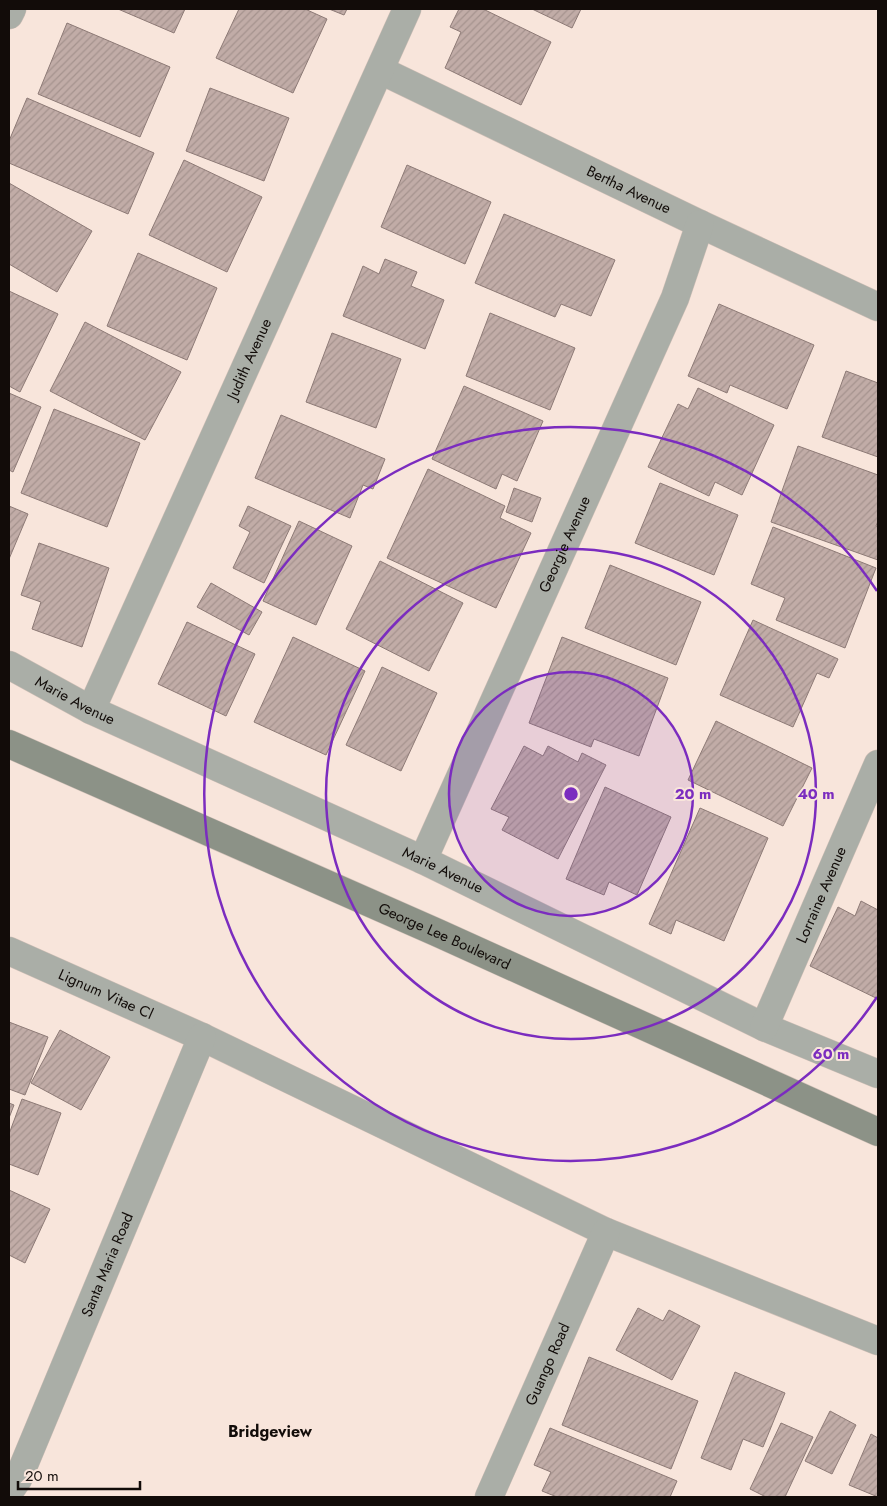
<svg xmlns="http://www.w3.org/2000/svg" width="887" height="1506" viewBox="0 0 887 1506" font-family="Jost,sans-serif">
<style>
.building{fill:url(#building-hatch);stroke:#8d7a76}
.lines{fill:none;stroke-linecap:round;stroke-linejoin:round}
.street-casing{stroke:#d3c2b9;stroke-width:29}
.secondary-casing{stroke:#d3c2b9;stroke-width:29}
.street{stroke:#aaaea7;stroke-width:28}
.secondary{stroke:#8c9287;stroke-width:28}
.ring{fill:none;stroke:#7b2cbf;stroke-width:2.5}
.labels{text-anchor:middle;stroke-width:4;stroke-linejoin:round;paint-order:stroke}
.street-label{font-size:15px;fill:#120c09;stroke:#f8e5db}
.neighbourhood-label{font-size:16px;font-weight:bold;fill:#120c09;stroke:#f8e5db}
.centre{fill:#7b2cbf;stroke:#f8e5db;stroke-width:2.5}
.ring-label{font-size:15px;text-anchor:middle;font-weight:bold;fill:#7b2cbf;stroke:#f8e5db;stroke-width:4;stroke-linejoin:round;paint-order:stroke}
</style>
<defs>
<pattern id="building-hatch" width="6" height="6" patternUnits="userSpaceOnUse" patternTransform="scale(1.25)"><rect width="6" height="6" fill="#c1aca7"/><path d="M-1 1l2-2M0 6l6-6M5 7l2-2" fill="none" stroke="#a5938e"/></pattern>
</defs>
<rect width="100%" height="100%" fill="#f8e5db"/>
<g class="building">
<polygon points="118,9 185,9 174,33"/>
<polygon points="239,9 305,9 327,19 293,93 216,58"/>
<polygon points="329,9 347,9 344,15"/>
<polygon points="459,9 483,9 551,42 521,105 445,68 461,32 450,27"/>
<polygon points="532,9 581,9 572,28"/>
<polygon points="67,23 170,67 140,137 38,94"/>
<polygon points="210,88 289,118 264,181 186,151"/>
<polygon points="27,98 154,153 128,214 9,163 9,141"/>
<polygon points="184,160 262,197 227,272 149,235"/>
<polygon points="407,165 491,202 465,264 381,227"/>
<polygon points="9,183 92,231 57,292 9,264"/>
<polygon points="504,214 615,260 591,316 561,304 555,317 475,283"/>
<polygon points="138,253 217,288 187,360 107,326"/>
<polygon points="385,259 417,272 411,286 444,300 425,349 343,316 363,266 379,274"/>
<polygon points="9,291 58,314 20,392 9,386"/>
<polygon points="719,304 814,345 787,409 730,385 727,393 688,376"/>
<polygon points="490,313 575,348 550,410 466,376"/>
<polygon points="85,322 181,372 145,440 50,391"/>
<polygon points="332,333 401,359 376,428 306,402"/>
<polygon points="846,371 878,383 878,457 822,437"/>
<polygon points="464,386 543,421 517,481 502,474 496,489 432,459"/>
<polygon points="698,388 774,425 742,495 715,482 709,496 648,467 678,404 688,409"/>
<polygon points="9,393 41,407 13,472 9,470"/>
<polygon points="54,409 140,443 107,527 21,493"/>
<polygon points="281,415 385,459 373,489 363,485 350,518 255,478"/>
<polygon points="798,446 878,475 878,521 876,526 878,527 878,560 771,522"/>
<polygon points="428,469 505,506 500,518 531,533 496,608 387,558"/>
<polygon points="660,483 738,515 714,575 635,543"/>
<polygon points="514,488 541,498 532,522 506,512"/>
<polygon points="9,506 28,514 9,559"/>
<polygon points="248,506 291,526 264,583 233,568 250,532 239,526"/>
<polygon points="299,521 352,546 316,625 263,601"/>
<polygon points="773,527 876,568 845,648 776,620 785,598 751,584"/>
<polygon points="39,543 109,568 82,647 32,629 41,602 21,595"/>
<polygon points="380,561 463,603 429,671 346,629"/>
<polygon points="610,565 701,602 676,665 585,628"/>
<polygon points="211,583 262,612 249,635 197,607"/>
<polygon points="753,620 838,659 829,678 817,673 793,727 720,695"/>
<polygon points="187,622 255,654 226,716 158,684"/>
<polygon points="293,637 365,671 326,755 254,722"/>
<polygon points="562,637 668,678 639,756 594,739 591,747 529,723"/>
<polygon points="382,667 437,693 401,771 346,745"/>
<polygon points="716,721 812,768 783,826 688,780"/>
<polygon points="524,746 543,756 548,746 578,762 582,753 606,765 558,859 502,830 509,817 491,809"/>
<polygon points="605,787 671,817 637,895 609,882 604,895 566,879"/>
<polygon points="700,808 768,838 724,941 676,920 671,934 649,924"/>
<polygon points="861,901 878,910 878,999 810,966 838,907 855,916"/>
<polygon points="9,1022 48,1037 25,1095 9,1089"/>
<polygon points="60,1030 110,1057 81,1110 31,1083"/>
<polygon points="22,1099 61,1113 38,1175 9,1164 9,1134"/>
<polygon points="9,1103 14,1105 9,1118"/>
<polygon points="9,1190 50,1209 25,1263 9,1255"/>
<polygon points="638,1308 663,1321 669,1310 700,1326 672,1380 616,1350"/>
<polygon points="589,1357 698,1401 671,1469 562,1425"/>
<polygon points="735,1372 785,1393 763,1447 743,1439 731,1470 701,1458"/>
<polygon points="830,1411 856,1425 832,1474 805,1461"/>
<polygon points="781,1423 813,1437 785,1497 766,1497 750,1489"/>
<polygon points="550,1428 677,1481 670,1497 557,1497 542,1491 551,1472 534,1465"/>
<polygon points="871,1434 878,1438 878,1497 849,1485"/>
</g>
<g class="lines">
<g class="street-casing">
<g id="street">
<polyline points="9,15 12,9"/>
<path id="s1" d="M 380,70 L 700,224 L 878,307"/>
<path id="s2" d="M 9,665 L 91,710 L 423,860 L 764,1027 L 878,1074"/>
<path id="s3" d="M 91,710 L 407,9"/>
<path id="s4" d="M 423,860 L 675,298 L 700,224"/>
<path id="s5" d="M 9,951 L 202,1037 L 606,1232 L 878,1341"/>
<path id="s6" d="M 764,1027 L 878,764"/>
<path id="s7" d="M 9,1492 L 18,1479 L 202,1037"/>
<path id="s8" d="M 489,1497 L 606,1232"/>
</g>
</g>
<g class="secondary-casing">
<g id="secondary">
<path id="s9" d="M 9,744 L 438,933 L 878,1132"/>
</g>
</g>
<use href="#street" class="street"/>
<use href="#secondary" class="secondary"/>
</g>
<circle cx="571" cy="794" r="122" fill="#7b2cbf" fill-opacity=".12"/>
<g class="ring">
<circle cx="571" cy="794" r="122"/>
<circle cx="571" cy="794" r="245"/>
<path d="M877 997A367 367 0 1 1 877 591"/>
</g>
<g class="labels">
<g class="street-label">
<text dy="5" stroke="none"><textPath href="#s1" startOffset="276">Bertha Avenue</textPath></text>
<text dy="5" stroke="none"><textPath href="#s3" startOffset="385">Judith Avenue</textPath></text>
<text dy="5" stroke="none"><textPath href="#s4" startOffset="346">Georgie Avenue</textPath></text>
<text dy="5" stroke="none"><textPath href="#s2" startOffset="75">Marie Avenue</textPath></text>
<text dy="5" stroke="none"><textPath href="#s2" startOffset="480">Marie Avenue</textPath></text>
<text dy="5" stroke="none"><textPath href="#s6" startOffset="144">Lorraine Avenue</textPath></text>
<text dy="5" stroke="none"><textPath href="#s9" startOffset="476">George Lee Boulevard</textPath></text>
<text dy="5" stroke="none"><textPath href="#s5" startOffset="106">Lignum Vitae Cl</textPath></text>
<text dy="5" stroke="none"><textPath href="#s7" startOffset="248">Santa Maria Road</textPath></text>
<text dy="5" stroke="none"><textPath href="#s8" startOffset="145">Guango Road</textPath></text>
</g>
<g class="neighbourhood-label">
<text x="270" y="1437">Bridgeview</text>
</g>
</g>
<circle cx="571" cy="794" r="8" class="centre"/>
<g class="ring-label">
<text x="693" y="799">20 m</text>
<text x="816" y="799">40 m</text>
<text x="831" y="1059">60 m</text>
</g>
<rect width="887" height="1506" fill="none" stroke="#120c09" stroke-width="20"/>
<path d="M18 1481v8h122v-8" fill="none" stroke="#120c09" stroke-width="2.5"/>
<text x="25" y="1481" font-size="15" fill="#120c09" stroke="#f8e5db" stroke-width="4" paint-order="stroke">20 m</text>
</svg>
